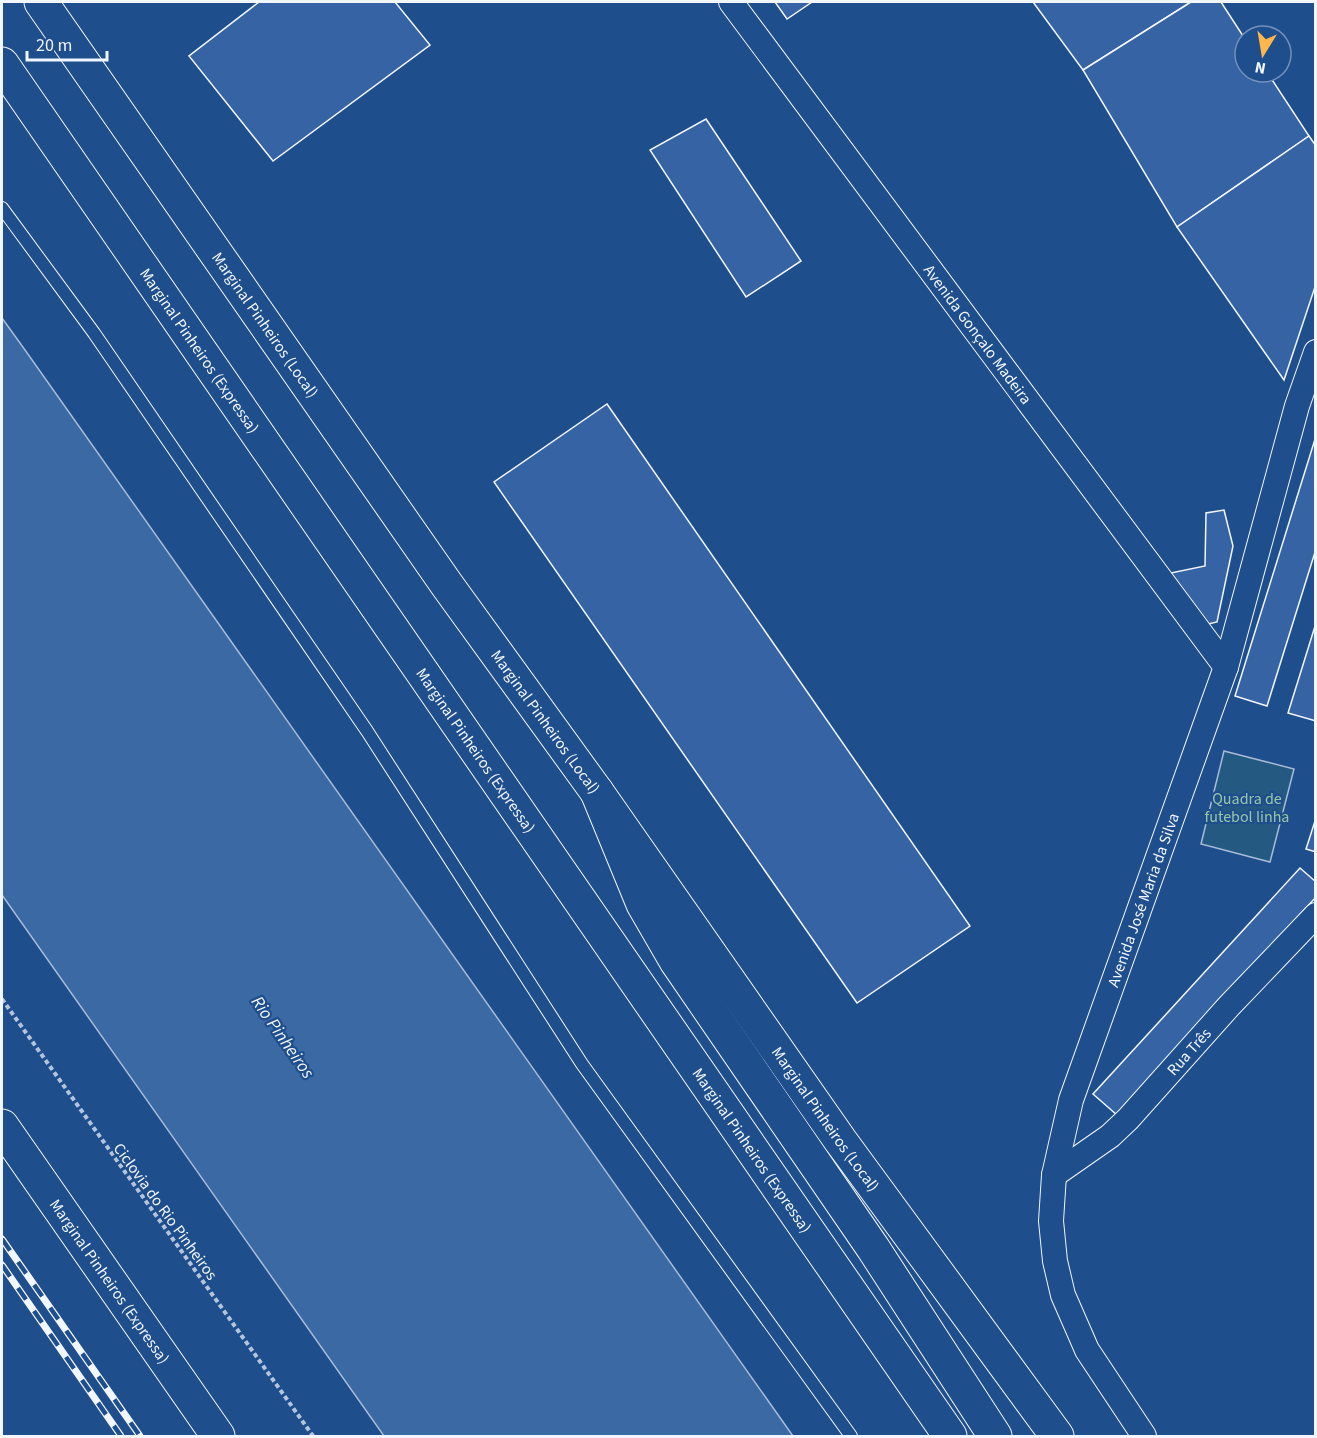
<svg xmlns="http://www.w3.org/2000/svg" width="1317" height="1438" viewBox="0 0 1317 1438" font-family="'Source Sans 3',sans-serif">
<style>
.green{fill:#245a82;stroke:#a8bbd7;stroke-width:1.5}
.water{fill:#3b69a3;stroke:#a8bbd7;stroke-width:1.5}
.building{fill:#3563a3;stroke:#f2f6ff;stroke-width:1.5}
.lines{fill:none;stroke-linecap:round;stroke-linejoin:round}
.service-casing{stroke:#f2f6ff;stroke-width:14}
.minor-casing{stroke:#f2f6ff;stroke-width:26}
.trunk-casing{stroke:#f2f6ff;stroke-width:35}
.motorway-casing{stroke:#f2f6ff;stroke-width:35}
.path{stroke:#b3c4dc;stroke-width:4;stroke-dasharray:4.5 3;stroke-linecap:butt}
.service{stroke:#1f4e8c;stroke-width:12}
.minor{stroke:#1f4e8c;stroke-width:24}
.trunk{stroke:#1f4e8c;stroke-width:33}
.motorway{stroke:#1f4e8c;stroke-width:33}
.rail-casing{stroke:#f2f6ff;stroke-width:7}
.rail{stroke:#1f4e8c;stroke-width:4.5;stroke-dasharray:14;stroke-linecap:butt}
.labels{text-anchor:middle;stroke-width:4.5;stroke-linejoin:round;paint-order:stroke}
.street-label{font-size:16px;fill:#f2f6ff;stroke:#1f4e8c}
.park-label{font-size:16px;fill:#97c8a6;stroke:#1f4e8c}
.water-label{font-size:18px;font-style:italic;fill:#f2f6ff;stroke:#1f4e8c}
</style>
<rect width="100%" height="100%" fill="#1f4e8c"/>
<polygon class="green" points="1224,751 1294,769 1270,862 1201,844"/>
<polygon class="water" points="2,318 25,350 793,1436 384,1436 2,895"/>
<g class="building">
<polygon points="259,2 395,2 430,45 273,161 189,56"/>
<polygon points="775,2 812,2 787,19"/>
<polygon points="1033,2 1191,2 1083,70"/>
<polygon points="1191,2 1221,2 1245,39 1245,72 1267,72 1309,136 1177,227 1083,70"/>
<polygon points="706,119 801,261 746,297 650,150"/>
<polygon points="1309,136 1316,146 1316,284 1284,380 1177,227"/>
<polygon points="607,404 970,926 857,1003 494,482"/>
<polygon points="1316,436 1316,549 1267,706 1235,696"/>
<polygon points="1224,510 1233,546 1217,622 1200,626 1166,574 1205,566 1206,513"/>
<polygon points="1316,623 1316,721 1288,713"/>
<polygon points="1316,818 1316,852 1306,849"/>
<polygon points="1300,868 1316,882 1316,897 1117,1115 1093,1094"/>
</g>
<g class="lines">
<g class="service-casing">
<polyline id="service" points="2,208 94,333 367,731 582,1064 851,1436"/>
</g>
<g class="minor-casing">
<g id="minor">
<path id="s1" d="M 731,2 L 1226,667"/>
<path id="s2" d="M 1054,1175 L 1110,1136 L 1128,1119 L 1229,1006 L 1316,915"/>
<path id="s3" d="M 1144,1436 L 1087,1350 L 1063,1295 L 1055,1261 L 1051,1221 L 1054,1175 L 1071,1100 L 1226,667 L 1297,406 L 1316,352"/>
</g>
</g>
<g class="trunk-casing">
<g id="trunk">
<path id="s4" d="M 41,2 L 447,585 L 597,792 L 840,1140 L 1057,1436"/>
</g>
</g>
<g class="motorway-casing">
<g id="motorway">
<path id="s5" d="M 2,64 L 950,1436"/>
<polyline points="597,792 643,904 676,961 873,1248 995,1436"/>
<path id="s6" d="M 2,1126 L 218,1436"/>
</g>
</g>
<polyline class="path" points="2,999 313,1436"/>
<use href="#service" class="service"/>
<use href="#minor" class="minor"/>
<use href="#trunk" class="trunk"/>
<use href="#motorway" class="motorway"/>
<g class="rail-casing">
<g id="rail">
<polyline points="2,1239 140,1436"/>
<polyline points="2,1265 121,1436"/>
</g>
</g>
<use href="#rail" class="rail"/>
</g>
<g class="labels">
<g class="street-label">
<text dy="6" stroke="none"><textPath href="#s4" startOffset="393">Marginal Pinheiros (Local)</textPath></text>
<text dy="6" stroke="none"><textPath href="#s1" startOffset="414">Avenida Gonçalo Madeira</textPath></text>
<text dy="6" stroke="none"><textPath href="#s5" startOffset="348">Marginal Pinheiros (Expressa)</textPath></text>
<text dy="6" stroke="none"><textPath href="#s4" startOffset="879">Marginal Pinheiros (Local)</textPath></text>
<text dy="6" stroke="none"><textPath href="#s5" startOffset="834">Marginal Pinheiros (Expressa)</textPath></text>
<text dy="6" stroke="none"><textPath href="#s3" startOffset="574">Avenida José Maria da Silva</textPath></text>
<text dy="6" stroke="none"><textPath href="#s2" startOffset="184">Rua Três</textPath></text>
<text dy="6" stroke="none"><textPath href="#s4" startOffset="1365">Marginal Pinheiros (Local)</textPath></text>
<text dy="6" stroke="none"><textPath href="#s5" startOffset="1320">Marginal Pinheiros (Expressa)</textPath></text>
<text transform="translate(166 1211) rotate(54)" y="6">Ciclovia do Rio Pinheiros</text>
<text dy="6" stroke="none"><textPath href="#s6" startOffset="189">Marginal Pinheiros (Expressa)</textPath></text>
</g>
<g class="park-label">
<text x="1247" y="804">Quadra de<tspan x="1247" dy="18">futebol linha</tspan></text>
</g>
<g class="water-label">
<text transform="translate(283 1037) rotate(55)" y="6">Rio Pinheiros</text>
</g>
</g>
<rect width="1317" height="1438" fill="none" stroke="#f2f6ff" stroke-width="6"/>
<g transform="translate(1263 54) rotate(191)"><circle r="28" fill="#1f4e8c" stroke="#7391ba" stroke-width="1.5"/>
<path d="M0-4.5L10 22L0 15L-10 22Z" fill="#ffb74d"/>
<text y="-9" font-size="16" font-weight="bold" text-anchor="middle" fill="#f2f6ff">N</text>
</g>
<path d="M27 51v9h80v-9" fill="none" stroke="#f2f6ff" stroke-width="3"/>
<text x="36" y="51" font-size="18" fill="#f2f6ff" stroke="#1f4e8c" stroke-width="4.5" paint-order="stroke">20 m</text>
</svg>
